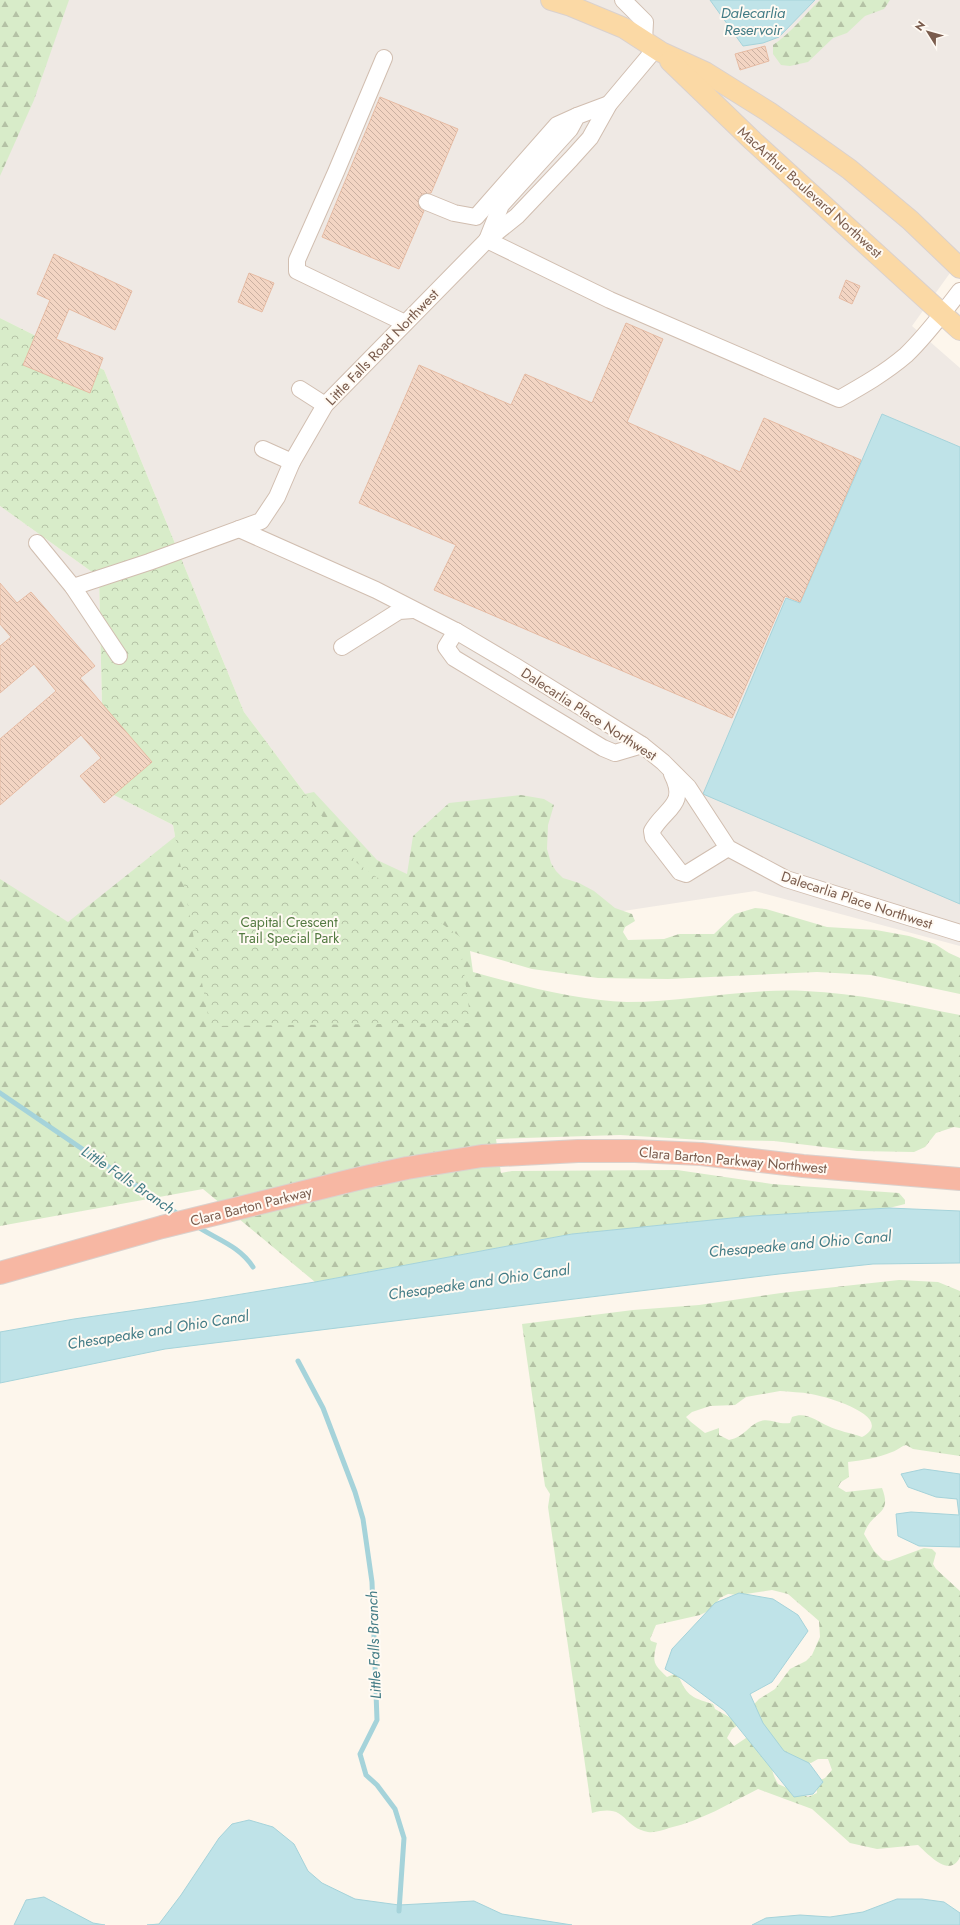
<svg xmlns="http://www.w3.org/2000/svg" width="960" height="1925" viewBox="0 0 960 1925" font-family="Jost,sans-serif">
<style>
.industrial{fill:#efe9e4}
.forest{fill:url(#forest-firs);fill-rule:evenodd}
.park{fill:url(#park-crowns)}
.water{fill:#bfe3e8;stroke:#a5d3da}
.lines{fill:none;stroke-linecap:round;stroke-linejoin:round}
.stream{stroke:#a5d3da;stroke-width:5}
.building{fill:url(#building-back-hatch);stroke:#e6bba3}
.minor-casing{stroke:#d1beb0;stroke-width:18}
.major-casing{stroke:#dad1cd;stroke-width:22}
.highway-casing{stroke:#dad1cd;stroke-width:24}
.minor{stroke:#fff;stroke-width:16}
.major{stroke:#fbd9a5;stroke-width:20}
.highway{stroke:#f7b7a3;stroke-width:22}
.labels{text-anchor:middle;stroke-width:4;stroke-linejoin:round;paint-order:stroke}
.street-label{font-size:14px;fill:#7a5c4d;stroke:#fffaf3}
.park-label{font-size:14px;fill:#537a41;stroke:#fffaf3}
.water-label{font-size:15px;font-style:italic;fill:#437c86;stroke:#fffaf3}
</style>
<defs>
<pattern id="forest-firs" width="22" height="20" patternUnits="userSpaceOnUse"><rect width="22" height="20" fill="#d8ecc9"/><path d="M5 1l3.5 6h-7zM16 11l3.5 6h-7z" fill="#b4c2a5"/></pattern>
<pattern id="park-crowns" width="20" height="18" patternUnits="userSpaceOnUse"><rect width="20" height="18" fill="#d8ecc9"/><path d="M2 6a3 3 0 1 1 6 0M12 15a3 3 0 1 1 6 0" fill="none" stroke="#b4c2a5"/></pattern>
<pattern id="building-back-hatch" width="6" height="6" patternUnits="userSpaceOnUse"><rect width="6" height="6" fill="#f3d5c3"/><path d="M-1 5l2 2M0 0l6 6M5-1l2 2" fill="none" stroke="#cab0a1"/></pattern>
</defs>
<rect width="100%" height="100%" fill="#fdf6ec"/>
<g class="industrial">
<polygon points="0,0 960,0 960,259 912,326 960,368 960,946 755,891 459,936 357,863 244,712 104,370 0,318"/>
<polygon points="0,506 99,577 104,790 173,825 191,920 0,967"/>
</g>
<g class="forest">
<polygon points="0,0 69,0 34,100 0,176"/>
<path d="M 820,0 L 890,0 L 884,9 L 865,16 L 847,33 L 833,38 L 808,62 L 790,66 L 781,65 L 773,54 L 773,45 C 791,33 804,15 820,0 Z"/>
<path d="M 314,792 L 377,860 L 407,874 L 413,836 L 449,803 L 521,795 L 544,799 L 554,805 L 548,825 L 547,849 L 551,863 L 556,871 L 563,878 L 579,883 L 594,891 L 615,908 L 632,914 L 635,921 L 625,927 L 623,932 L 628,940 L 664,939 L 679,934 L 714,934 L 735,914 L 755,908 L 766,909 L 827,927 L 876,930 L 909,936 L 935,944 L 949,953 L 960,958 L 960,994 L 871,975 L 817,972 L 668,979 L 598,978 L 532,969 L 470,951 L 473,972 C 519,985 579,1001 627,1002 C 686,1002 746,988 805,991 C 857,993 908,1005 960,1015 L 960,1128 L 954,1127 L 936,1133 L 925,1147 L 914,1152 L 857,1151 L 774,1141 L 702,1140 L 620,1135 L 496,1139 L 501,1173 L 512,1171 L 677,1170 L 772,1184 L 899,1193 L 905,1200 L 905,1204 L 889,1208 L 752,1216 L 572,1234 L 315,1282 L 203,1189 L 0,1226 L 0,879 L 68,922 L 201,816 Z"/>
<path d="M 899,1280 L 938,1282 L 960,1291 L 960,1456 L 913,1449 L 906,1445 C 901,1446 898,1450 892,1452 C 878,1458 864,1460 848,1462 L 849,1477 L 841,1482 L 838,1487 L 846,1492 L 882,1488 C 893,1516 872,1510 864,1534 L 874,1551 L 883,1560 L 889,1561 L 924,1548 L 932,1549 L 936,1553 L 933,1564 L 936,1569 L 960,1591 L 960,1857 C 950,1879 928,1854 918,1845 L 877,1849 L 850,1843 L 812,1809 L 758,1789 C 728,1804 703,1820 669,1828 C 663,1830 655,1833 648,1832 C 621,1827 628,1803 592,1813 L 548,1507 L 550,1494 L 545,1486 L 522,1324 L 633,1310 L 699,1305 L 781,1293 ZM 780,1391 C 790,1392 801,1392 811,1394 C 825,1396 898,1417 862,1437 C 851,1433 838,1431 828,1426 C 817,1421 806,1411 792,1417 L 790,1423 C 779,1425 770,1418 761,1421 C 748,1425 745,1437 729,1440 L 719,1435 L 719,1428 L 705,1433 L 691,1422 L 686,1417 L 692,1412 L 710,1406 L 735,1405 L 746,1397 ZM 772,1590 L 788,1594 L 819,1621 L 820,1637 L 812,1655 L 806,1661 L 790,1669 L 775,1689 L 759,1699 L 746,1713 L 731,1718 L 715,1709 L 713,1704 C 689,1697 687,1695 677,1673 L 667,1677 C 653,1664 652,1662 657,1643 L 651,1641 L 650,1639 L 656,1625 L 700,1615 L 712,1609 L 720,1598 L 728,1594 L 739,1595 ZM 746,1720 L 749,1736 L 734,1746 L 727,1738 L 732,1729 ZM 776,1758 L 811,1763 L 818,1759 L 828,1759 L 832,1770 L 825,1778 L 816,1782 L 817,1793 L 808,1797 L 778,1784 C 773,1774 769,1768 776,1758 Z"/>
</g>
<polygon class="park" points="0,318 104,370 244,712 357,863 459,936 471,1023 210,1026 173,825 104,790 99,577 0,506"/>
<g class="water">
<polygon points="710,0 815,0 779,37 763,43 743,46"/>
<polygon points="882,414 960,447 960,904 703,794 786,598 800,603"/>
<polygon points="889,1208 960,1211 960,1263 873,1264 779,1274 165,1349 0,1383 0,1332 74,1319 193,1302 315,1282 572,1234 752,1216"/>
<polygon points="924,1469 960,1474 960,1547 919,1546 898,1536 896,1514 911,1512 959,1515 957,1499 936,1497 908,1487 901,1474"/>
<polygon points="739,1593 773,1599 798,1615 808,1631 772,1682 750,1694 763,1723 784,1751 809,1763 823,1782 813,1794 794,1797 725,1711 682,1679 665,1669 672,1649 715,1603"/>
<polygon points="249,1820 273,1827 294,1844 308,1871 322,1883 355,1899 399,1905 474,1901 502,1914 572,1925 147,1925 159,1924 181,1895 219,1838 232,1824"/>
<polygon points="44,1897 93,1923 105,1925 14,1925 26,1900"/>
<polygon points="897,1899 922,1899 944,1902 960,1913 960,1925 752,1925 766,1918 800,1915 830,1917 863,1912"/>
</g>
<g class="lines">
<g class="stream">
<polyline points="0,1093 181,1216"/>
<path d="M 195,1225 C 215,1239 239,1245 253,1267"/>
<polyline points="298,1361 323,1408 355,1492 363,1519 372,1582 377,1720 360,1754 366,1775 377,1785 395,1809 404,1838 399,1911"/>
</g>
</g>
<g class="building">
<polygon points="765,46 769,61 740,70 735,54"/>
<polygon points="380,97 458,129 431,193 422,194 418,199 419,207 424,211 399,269 322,237"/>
<polygon points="54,254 132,291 115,330 69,309 56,339 103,358 90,393 23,365 50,300 37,294"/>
<polygon points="249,273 274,283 262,312 238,302"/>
<polygon points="846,280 860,286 852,304 839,298"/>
<polygon points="626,323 663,339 627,422 740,472 764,418 861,460 800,602 785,596 732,718 434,590 456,545 359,503 419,365 511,405 525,374 592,403"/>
<polygon points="0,583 17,603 31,592 95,666 80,678 152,762 104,803 80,776 101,758 81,735 0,805 0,739 56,691 34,664 0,693 0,646 11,637 0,624"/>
</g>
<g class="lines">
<g class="minor-casing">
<g id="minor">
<polyline points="623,0 645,22 644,41"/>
<polyline points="384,58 336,172 297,260 297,271 405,323"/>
<polyline points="427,202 454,213 476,217 557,125 577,116"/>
<path d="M 487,240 L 610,300 L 839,399 C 862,386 885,373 906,355 C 926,336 943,313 960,291"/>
<polyline points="487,240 501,205 570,129 577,116 609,104"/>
<polyline points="300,389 325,405"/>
<polyline points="263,449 292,462"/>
<polyline points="239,529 376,590 456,631 515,666 642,745 663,762 688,787 728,848 786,879 960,933"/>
<polyline points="37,543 73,587 119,656"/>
<polyline points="73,587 149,562 261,521 277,497 292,462 325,405 487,240 517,216 571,159 590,138 609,104 656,48"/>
<polyline points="456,631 446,647 454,658 603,748 615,753 642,745"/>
<polyline points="342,647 399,611 413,610"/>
<path d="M 672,774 C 688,805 665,808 652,831 L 653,837 L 680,872 L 686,874 L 728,848"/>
</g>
</g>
<g class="major-casing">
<g id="major">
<polyline points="551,0 571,6 624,28 661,52 705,72 769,112 849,169 910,220 960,268"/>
<polyline points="670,61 753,141 960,330"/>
</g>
</g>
<g class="highway-casing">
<polyline id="highway" points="0,1273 162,1227 361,1178 407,1168 482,1156 578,1151 635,1151 701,1154 803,1166 960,1179"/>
</g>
<use href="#minor" class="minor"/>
<use href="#major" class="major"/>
<use href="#highway" class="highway"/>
</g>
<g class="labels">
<g class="street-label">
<text transform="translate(810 192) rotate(42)" y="5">MacArthur Boulevard Northwest</text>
<text transform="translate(382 347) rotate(-46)" y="5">Little Falls Road Northwest</text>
<text transform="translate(589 714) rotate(33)" y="5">Dalecarlia Place Northwest</text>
<text transform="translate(857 900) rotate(18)" y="5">Dalecarlia Place Northwest</text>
<text transform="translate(733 1160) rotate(5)" y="5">Clara Barton Parkway Northwest</text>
<text transform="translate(251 1206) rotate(-14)" y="5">Clara Barton Parkway</text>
</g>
<g class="park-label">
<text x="289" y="927">Capital Crescent<tspan x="289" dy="16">Trail Special Park</tspan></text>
</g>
<g class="water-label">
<text x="753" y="18">Dalecarlia<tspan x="753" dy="17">Reservoir</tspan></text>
<text transform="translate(128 1180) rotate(34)" y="5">Little Falls Branch</text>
<text transform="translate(800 1244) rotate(-5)" y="5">Chesapeake and Ohio Canal</text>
<text transform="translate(479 1282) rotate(-8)" y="5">Chesapeake and Ohio Canal</text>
<text transform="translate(158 1330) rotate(-9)" y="5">Chesapeake and Ohio Canal</text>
<text transform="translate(374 1645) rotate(-92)" y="5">Little Falls Branch</text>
</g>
</g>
<g transform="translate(928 32) rotate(307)" stroke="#fffaf3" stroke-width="3" paint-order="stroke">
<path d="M0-3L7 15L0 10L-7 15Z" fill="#7a5c4d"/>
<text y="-6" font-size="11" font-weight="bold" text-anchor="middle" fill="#7a5c4d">N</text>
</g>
</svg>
